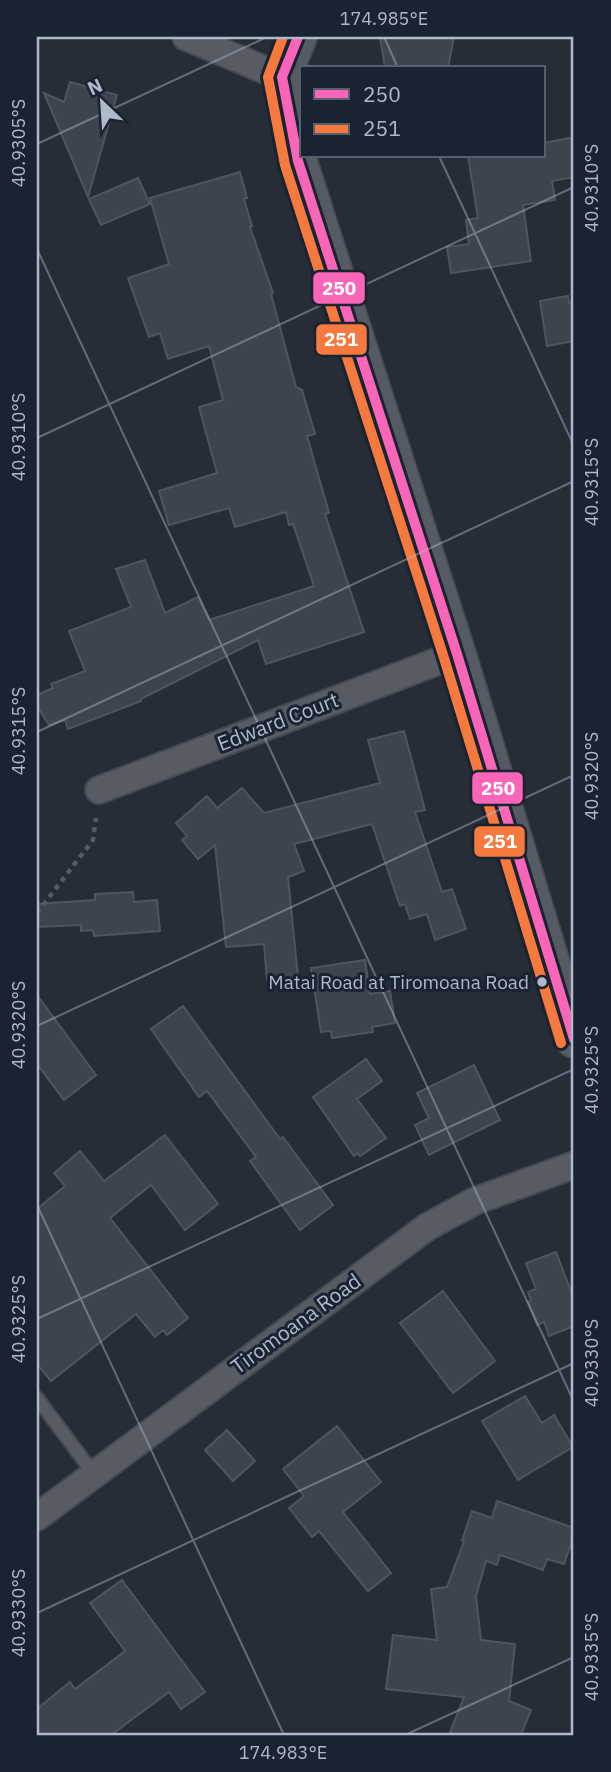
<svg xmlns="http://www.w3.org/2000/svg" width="611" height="1772" viewBox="0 0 611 1772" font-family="'IBM Plex Sans',sans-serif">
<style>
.building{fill:#3e444d;stroke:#4f555f;stroke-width:2}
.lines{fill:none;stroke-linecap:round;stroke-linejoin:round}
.lane-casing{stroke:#444850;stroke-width:16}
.street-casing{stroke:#444850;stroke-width:30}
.secondary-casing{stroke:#444850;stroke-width:40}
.path{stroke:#545b62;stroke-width:4.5;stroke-dasharray:5 5;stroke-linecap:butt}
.lane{stroke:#575c64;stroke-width:12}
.street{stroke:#575c64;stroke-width:26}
.secondary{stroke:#565a63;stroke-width:37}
.bus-1-casing{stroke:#1a2332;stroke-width:16}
.bus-2-casing{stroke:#1a2332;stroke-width:16}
.bus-1{stroke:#fa66b7;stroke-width:10}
.bus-2{stroke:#f6793e;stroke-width:10}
.ticks{fill:none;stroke:#b0b9c9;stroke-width:2;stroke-opacity:0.45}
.bus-dot{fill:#b0b9c9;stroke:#1a2332;stroke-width:2.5}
.labels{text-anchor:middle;stroke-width:6;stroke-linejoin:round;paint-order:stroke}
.bus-label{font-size:19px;fill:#b0b9c9;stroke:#1a2332;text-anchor:end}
.street-label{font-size:21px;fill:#b0b9c9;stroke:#1a2332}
.line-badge{stroke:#1a2332;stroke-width:2.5}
.badge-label{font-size:19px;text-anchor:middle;font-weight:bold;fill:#fff}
.neatline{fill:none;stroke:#b0b9c9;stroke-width:2.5}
.ticks-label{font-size:18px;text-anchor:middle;fill:#b0b9c9}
</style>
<rect width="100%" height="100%" fill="#262d37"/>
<g class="building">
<polygon points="380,37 454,37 448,68 385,68"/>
<polygon points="70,82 117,95 88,197 44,93 64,102"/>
<polygon points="574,137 574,177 552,181 555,200 523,205 531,261 451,273 447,247 469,244 466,220 478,218 468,156 543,156 543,143"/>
<polygon points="240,172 247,198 244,199 252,226 250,227 273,293 271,294 296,387 302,390 315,434 307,436 329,513 325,514 364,632 266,664 258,640 141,699 141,701 68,729 65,720 49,725 37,706 37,695 53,688 51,684 85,671 69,631 131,607 116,569 145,560 165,613 198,597 209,620 314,586 293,524 289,525 286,512 235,527 229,508 169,525 159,491 217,473 199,407 223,400 209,346 168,359 160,333 149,337 128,278 169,264 150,198"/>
<polygon points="138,178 150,204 101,225 89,199"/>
<polygon points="568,296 569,303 574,303 574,341 547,346 540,301"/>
<polygon points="404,731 425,810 415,812 442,892 452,889 466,929 435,940 427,914 410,919 405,904 400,906 372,824 294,844 304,871 288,877 298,977 267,980 264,944 226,947 215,845 198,859 182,840 187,836 176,823 207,796 217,808 242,788 264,813 380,783 368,740"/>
<polygon points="133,892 134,902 157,900 160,931 94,936 93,930 81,931 81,925 37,927 37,904 95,900 95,894"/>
<polygon points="365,960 370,994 390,991 395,1023 372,1027 373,1032 332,1038 331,1031 321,1032 311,968"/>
<polygon points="37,995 96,1075 64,1100 37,1064"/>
<polygon points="183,1006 280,1139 283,1137 333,1205 300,1230 250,1161 256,1157 207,1091 199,1097 151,1029"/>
<polygon points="366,1059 382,1081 357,1099 386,1138 360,1156 358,1153 354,1156 313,1097"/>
<polygon points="474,1065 500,1120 429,1155 415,1125 429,1118 417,1093"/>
<polygon points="165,1135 218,1204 185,1230 151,1185 110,1218 188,1318 167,1335 163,1330 155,1337 136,1314 51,1381 37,1364 37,1209 65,1186 54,1173 80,1151 104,1181"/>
<polygon points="556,1252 574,1299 574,1326 549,1336 544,1322 537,1325 528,1302 531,1300 528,1292 536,1289 526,1263"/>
<polygon points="443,1291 495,1361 453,1393 400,1323"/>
<polygon points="525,1396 542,1423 554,1415 573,1447 518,1480 482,1421"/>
<polygon points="337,1426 381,1482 343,1512 391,1573 368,1591 319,1531 312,1537 289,1508 304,1496 283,1469"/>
<polygon points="227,1430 255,1461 233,1481 205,1450"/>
<polygon points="497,1501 574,1528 574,1535 564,1564 547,1559 543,1570 500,1555 497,1565 486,1561 476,1596 481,1640 515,1644 509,1701 531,1710 521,1735 449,1735 464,1697 386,1689 393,1635 437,1640 431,1589 447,1587 464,1541 462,1540 472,1511 492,1518"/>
<polygon points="122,1580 205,1692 181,1709 169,1692 111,1735 37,1735 37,1709 70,1682 75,1689 125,1651 90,1603"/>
</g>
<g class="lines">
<g class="lane-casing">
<polyline id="lane" points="37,1398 94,1474"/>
</g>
<g class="street-casing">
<g id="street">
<polyline points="186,37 282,77"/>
<polyline points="99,790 457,654"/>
<polyline points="37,1517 427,1227 475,1201 574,1165"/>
</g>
</g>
<g class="secondary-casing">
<polyline id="secondary" points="298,37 282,77 298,161 457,654 574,1039"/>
</g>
<polyline class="path" points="37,913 93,840 96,818"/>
<use href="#lane" class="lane"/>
<use href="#street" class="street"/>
<use href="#secondary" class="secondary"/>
<g class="bus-1-casing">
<polyline id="bus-1" points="298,37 282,77 298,161 457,654 574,1039"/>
</g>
<g class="bus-2-casing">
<polyline id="bus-2" points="283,37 268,77 285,165 444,658 561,1043"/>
</g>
<use href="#bus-1" class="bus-1"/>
<use href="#bus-2" class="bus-2"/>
</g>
<path class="ticks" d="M 384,37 L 398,68M 37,144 L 267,37M 439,156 L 574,446M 37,249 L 574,1402M 37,438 L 574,187M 37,732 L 574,481M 37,1026 L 574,775M 37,1205 L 284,1735M 37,1319 L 574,1069M 37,1613 L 574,1363M 405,1735 L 574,1657"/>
<circle class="bus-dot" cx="542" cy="982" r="6"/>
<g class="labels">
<g class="bus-label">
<text x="529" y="989">Matai Road at Tiromoana Road</text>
</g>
<g class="street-label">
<text transform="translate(278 722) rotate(-21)" y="7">Edward Court</text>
<text transform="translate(296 1324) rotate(-36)" y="7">Tiromoana Road</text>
</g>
</g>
<g class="line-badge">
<rect x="312" y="271" width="54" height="34" rx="7" fill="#fa66b7"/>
<rect x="315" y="323" width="53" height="33" rx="7" fill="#f6793e"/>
<rect x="471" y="771" width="53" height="34" rx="7" fill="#fa66b7"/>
<rect x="473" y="825" width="53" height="33" rx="7" fill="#f6793e"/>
</g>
<g class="badge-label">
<text x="339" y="295">250</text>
<text x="341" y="346">251</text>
<text x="498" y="795">250</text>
<text x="500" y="848">251</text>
</g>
<rect width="611" height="1772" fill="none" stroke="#1a2332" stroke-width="77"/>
<rect x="300" y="66" width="245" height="91" fill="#1a2332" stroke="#565f6e" stroke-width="2"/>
<rect x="314" y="89" width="35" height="10" fill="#fa66b7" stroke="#565f6e" stroke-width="2"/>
<text x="363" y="102" font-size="21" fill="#b0b9c9">250</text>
<rect x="314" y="124" width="35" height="10" fill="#f6793e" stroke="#565f6e" stroke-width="2"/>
<text x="363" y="136" font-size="21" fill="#b0b9c9">251</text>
<g transform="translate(102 102) rotate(335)" stroke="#1a2332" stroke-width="5" paint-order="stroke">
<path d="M0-5L12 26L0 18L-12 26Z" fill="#b0b9c9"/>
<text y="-10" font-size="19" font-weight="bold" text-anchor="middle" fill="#b0b9c9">N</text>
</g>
<rect x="38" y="38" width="534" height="1696" class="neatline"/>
<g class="ticks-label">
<text x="384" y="25">174.985°E</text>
<text transform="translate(19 143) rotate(-90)" y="6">40.9305°S</text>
<text transform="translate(592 188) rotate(-90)" y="6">40.9310°S</text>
<text transform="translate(19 437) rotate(-90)" y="6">40.9310°S</text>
<text transform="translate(592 482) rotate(-90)" y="6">40.9315°S</text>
<text transform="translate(19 731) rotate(-90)" y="6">40.9315°S</text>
<text transform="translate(592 776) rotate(-90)" y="6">40.9320°S</text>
<text transform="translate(19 1025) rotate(-90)" y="6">40.9320°S</text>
<text transform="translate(592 1070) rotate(-90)" y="6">40.9325°S</text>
<text transform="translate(19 1319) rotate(-90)" y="6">40.9325°S</text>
<text transform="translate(592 1363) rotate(-90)" y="6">40.9330°S</text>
<text transform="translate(19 1613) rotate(-90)" y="6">40.9330°S</text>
<text transform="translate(592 1657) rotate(-90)" y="6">40.9335°S</text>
<text x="283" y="1759">174.983°E</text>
</g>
</svg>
